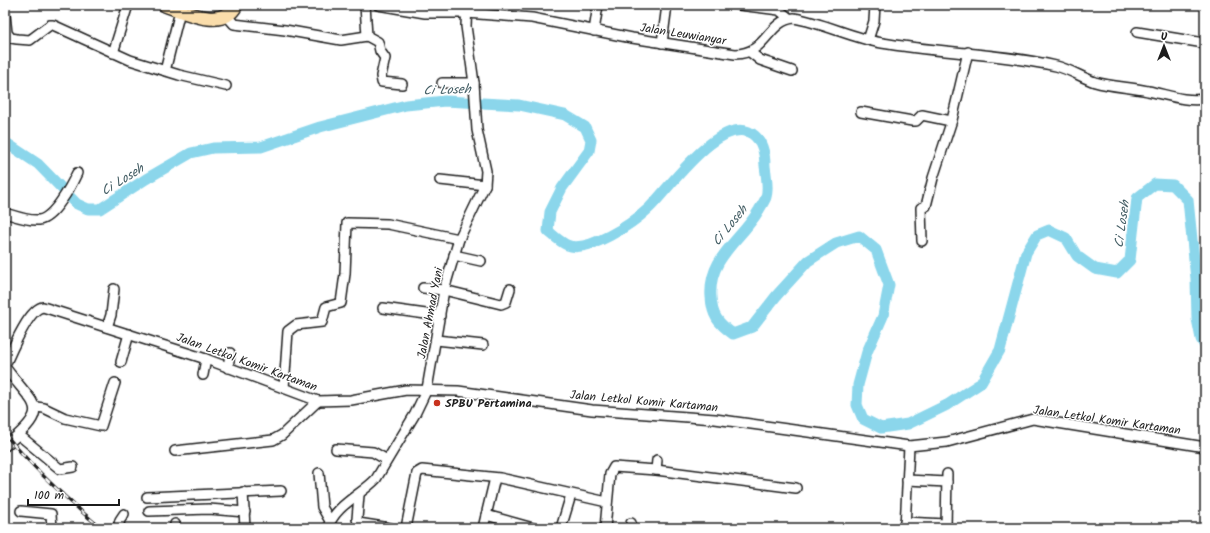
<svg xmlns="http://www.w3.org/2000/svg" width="1210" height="533" viewBox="0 0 1210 533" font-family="Kalam,sans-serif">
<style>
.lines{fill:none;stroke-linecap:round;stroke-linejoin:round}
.river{stroke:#8bd6eb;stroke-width:11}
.minor-casing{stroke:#1c1c1c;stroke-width:12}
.highway-casing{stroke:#1c1c1c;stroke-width:16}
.minor{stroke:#fff;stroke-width:9}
.highway{stroke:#faddab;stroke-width:13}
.rail-casing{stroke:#1c1c1c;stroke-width:3.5}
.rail{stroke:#fff;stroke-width:2;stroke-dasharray:6;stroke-linecap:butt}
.poi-dot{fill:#c8321e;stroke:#fff;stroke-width:1.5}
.labels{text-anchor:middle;stroke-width:3;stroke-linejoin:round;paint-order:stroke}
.street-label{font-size:12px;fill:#1c1c1c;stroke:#fff}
.poi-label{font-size:12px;font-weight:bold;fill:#1c1c1c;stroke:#fff;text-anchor:start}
.water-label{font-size:13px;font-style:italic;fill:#435d64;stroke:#fff}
</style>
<rect width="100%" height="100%" fill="#fff"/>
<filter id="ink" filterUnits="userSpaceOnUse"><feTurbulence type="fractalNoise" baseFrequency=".025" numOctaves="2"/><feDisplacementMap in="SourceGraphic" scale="8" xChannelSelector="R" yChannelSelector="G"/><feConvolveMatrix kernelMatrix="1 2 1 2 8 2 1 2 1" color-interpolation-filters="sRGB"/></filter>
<g filter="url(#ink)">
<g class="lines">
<path class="river" d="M 5,142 L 38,164 L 77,204 L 88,209 L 100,209 L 146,179 L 191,153 L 213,148 L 261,147 L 320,127 L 406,105 L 445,101 L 519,105 L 565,115 L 585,127 L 591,140 L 589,151 L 562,188 L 550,212 L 548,231 C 554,236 560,242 567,245 C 588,254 633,223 648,209 C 666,193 723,108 755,136 C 763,143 765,155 765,166 C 766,175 769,188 766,197 C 765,201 761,206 759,210 C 741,241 708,257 711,297 C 712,316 718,323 733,334 L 752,327 L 777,295 L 808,261 L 836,243 L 859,236 L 876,250 L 889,285 L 883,316 L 867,352 L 858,385 L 857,405 L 863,419 L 881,428 L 908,424 L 947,405 L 981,383 L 1000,350 L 1026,253 L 1037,235 L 1049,230 L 1066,238 L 1077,256 L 1095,269 L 1117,273 L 1130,260 L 1137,198 L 1155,184 L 1173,185 L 1188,200 L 1196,279 L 1197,319 L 1201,339 L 1205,346"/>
<g class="minor-casing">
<g id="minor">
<polyline points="365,5 367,36"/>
<path d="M 378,5 L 425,13 L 466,13 L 532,18 L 632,38 L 735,54 C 767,54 767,21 794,18 C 824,23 852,38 882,43 C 940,53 998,53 1056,66 C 1069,69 1081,77 1095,82 C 1112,87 1131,87 1148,91 C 1168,95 1185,102 1205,99"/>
<polyline points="739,5 779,10 789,18"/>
<polyline points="5,15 7,33 11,38 17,39 30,40 50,25 53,25 130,60 179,75 226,86"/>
<polyline points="227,16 234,24 285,30 341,40 367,36 378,42 380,51 385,58 381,76 382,82 402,84"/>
<polyline points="594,31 598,5"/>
<polyline points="1137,32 1198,42 1205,45"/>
<polyline points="868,40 874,21 875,5"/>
<polyline points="662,43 667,5"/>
<polyline points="750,52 760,60 792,71"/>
<polyline points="113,53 128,5"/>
<polyline points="165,71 181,7"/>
<polyline points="442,83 474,83"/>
<polyline points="861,112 912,121 916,121 922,115 951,121"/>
<polyline points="440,180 485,185"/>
<path d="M 5,213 C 15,216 28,221 39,220 C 54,218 71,186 77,173"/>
<polyline points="922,241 921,208 926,206 933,178 952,120 968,52"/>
<polyline points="454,255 481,261"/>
<polyline points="423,288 444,290 501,304 506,302 510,289"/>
<polyline points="383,308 440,316"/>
<polyline points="107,327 111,315 114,289"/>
<polyline points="436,340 483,345"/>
<polyline points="121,362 129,334"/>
<path d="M 5,365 C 11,352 29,308 43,307 L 206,359 L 318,401 L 351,400 L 406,390 L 458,391 L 592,410 L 715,419 L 909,446 L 947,442 L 1033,419 L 1205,447"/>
<path d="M 5,367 C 35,408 53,407 5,446"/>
<polyline points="228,368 230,353"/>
<polyline points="203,375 206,359"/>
<polyline points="284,388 288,331 296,325 322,322 326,307 341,303 345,274 347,223 388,224 459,239"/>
<polyline points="36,407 44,408 65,418 101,426 115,383"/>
<polyline points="19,435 60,469 73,467"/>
<polyline points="336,449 373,452 387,460"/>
<polyline points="175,451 273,440 282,435 318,401"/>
<polyline points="656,470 657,460"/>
<polyline points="319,473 322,507 330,521"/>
<polyline points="907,480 947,482"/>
<polyline points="243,492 245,528"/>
<polyline points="359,495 357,519 358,523 390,528"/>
<polyline points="147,497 281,491"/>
<polyline points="21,511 51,514 52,528"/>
<polyline points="149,511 209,509 245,512"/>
<polyline points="486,515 533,528"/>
<polyline points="905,522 946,524"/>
<polyline points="407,523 417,473 422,470 500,478 607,502"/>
<polyline points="175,524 175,528"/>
<polyline points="118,528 120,520 124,514"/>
<path d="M 328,528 C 334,506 361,495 376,479 L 415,414 L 427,389 L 444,290 L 459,239 L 485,185 L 486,171 L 477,130 L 474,83 L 466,26 L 467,5"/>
<polyline points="483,528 495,478"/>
<polyline points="561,528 571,495"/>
<polyline points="605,528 610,474 614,467 656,470 796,488"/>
<polyline points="631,528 631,523"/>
<polyline points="905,528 909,446"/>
<polyline points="946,528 947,474"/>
</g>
</g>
<g class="highway-casing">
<path id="highway" d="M 165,5 C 185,12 223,31 236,5"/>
</g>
<use href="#minor" class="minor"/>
<use href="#highway" class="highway"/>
<g class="rail-casing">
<path id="rail" d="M 5,434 C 34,469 66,499 101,528"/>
</g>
<use href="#rail" class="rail"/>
</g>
</g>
<circle class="poi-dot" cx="437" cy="403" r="4"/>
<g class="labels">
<g class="street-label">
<text transform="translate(683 34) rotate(9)" y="4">Jalan Leuwianyar</text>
<text transform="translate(430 313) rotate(-79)" y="4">Jalan Ahmad Yani</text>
<text transform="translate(247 362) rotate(20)" y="4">Jalan Letkol Komir Kartaman</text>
<text transform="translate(644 401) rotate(5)" y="4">Jalan Letkol Komir Kartaman</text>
<text transform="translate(1107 420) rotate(8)" y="4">Jalan Letkol Komir Kartaman</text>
</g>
<g class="poi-label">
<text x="445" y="407">SPBU Pertamina</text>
</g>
<g class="water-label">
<text transform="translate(447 89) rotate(-2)" y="5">Ci Loseh</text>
<text transform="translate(122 179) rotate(-32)" y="5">Ci Loseh</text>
<text transform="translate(1121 224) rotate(-82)" y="5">Ci Loseh</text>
<text transform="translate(729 225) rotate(-51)" y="5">Ci Loseh</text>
</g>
</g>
<rect width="1210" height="533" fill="none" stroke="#fff" stroke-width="20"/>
<rect x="10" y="10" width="1190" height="513" fill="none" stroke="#1c1c1c" stroke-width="1.5" filter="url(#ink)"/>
<g transform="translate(1164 46)" stroke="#ffffff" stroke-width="3" paint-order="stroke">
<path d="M0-3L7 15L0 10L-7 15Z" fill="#1c1c1c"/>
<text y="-6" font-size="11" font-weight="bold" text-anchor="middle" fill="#1c1c1c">U</text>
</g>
<path d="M28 499v6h91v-6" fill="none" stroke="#1c1c1c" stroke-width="2"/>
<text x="34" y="499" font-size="12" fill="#1c1c1c" stroke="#ffffff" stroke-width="3" paint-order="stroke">100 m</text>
</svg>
